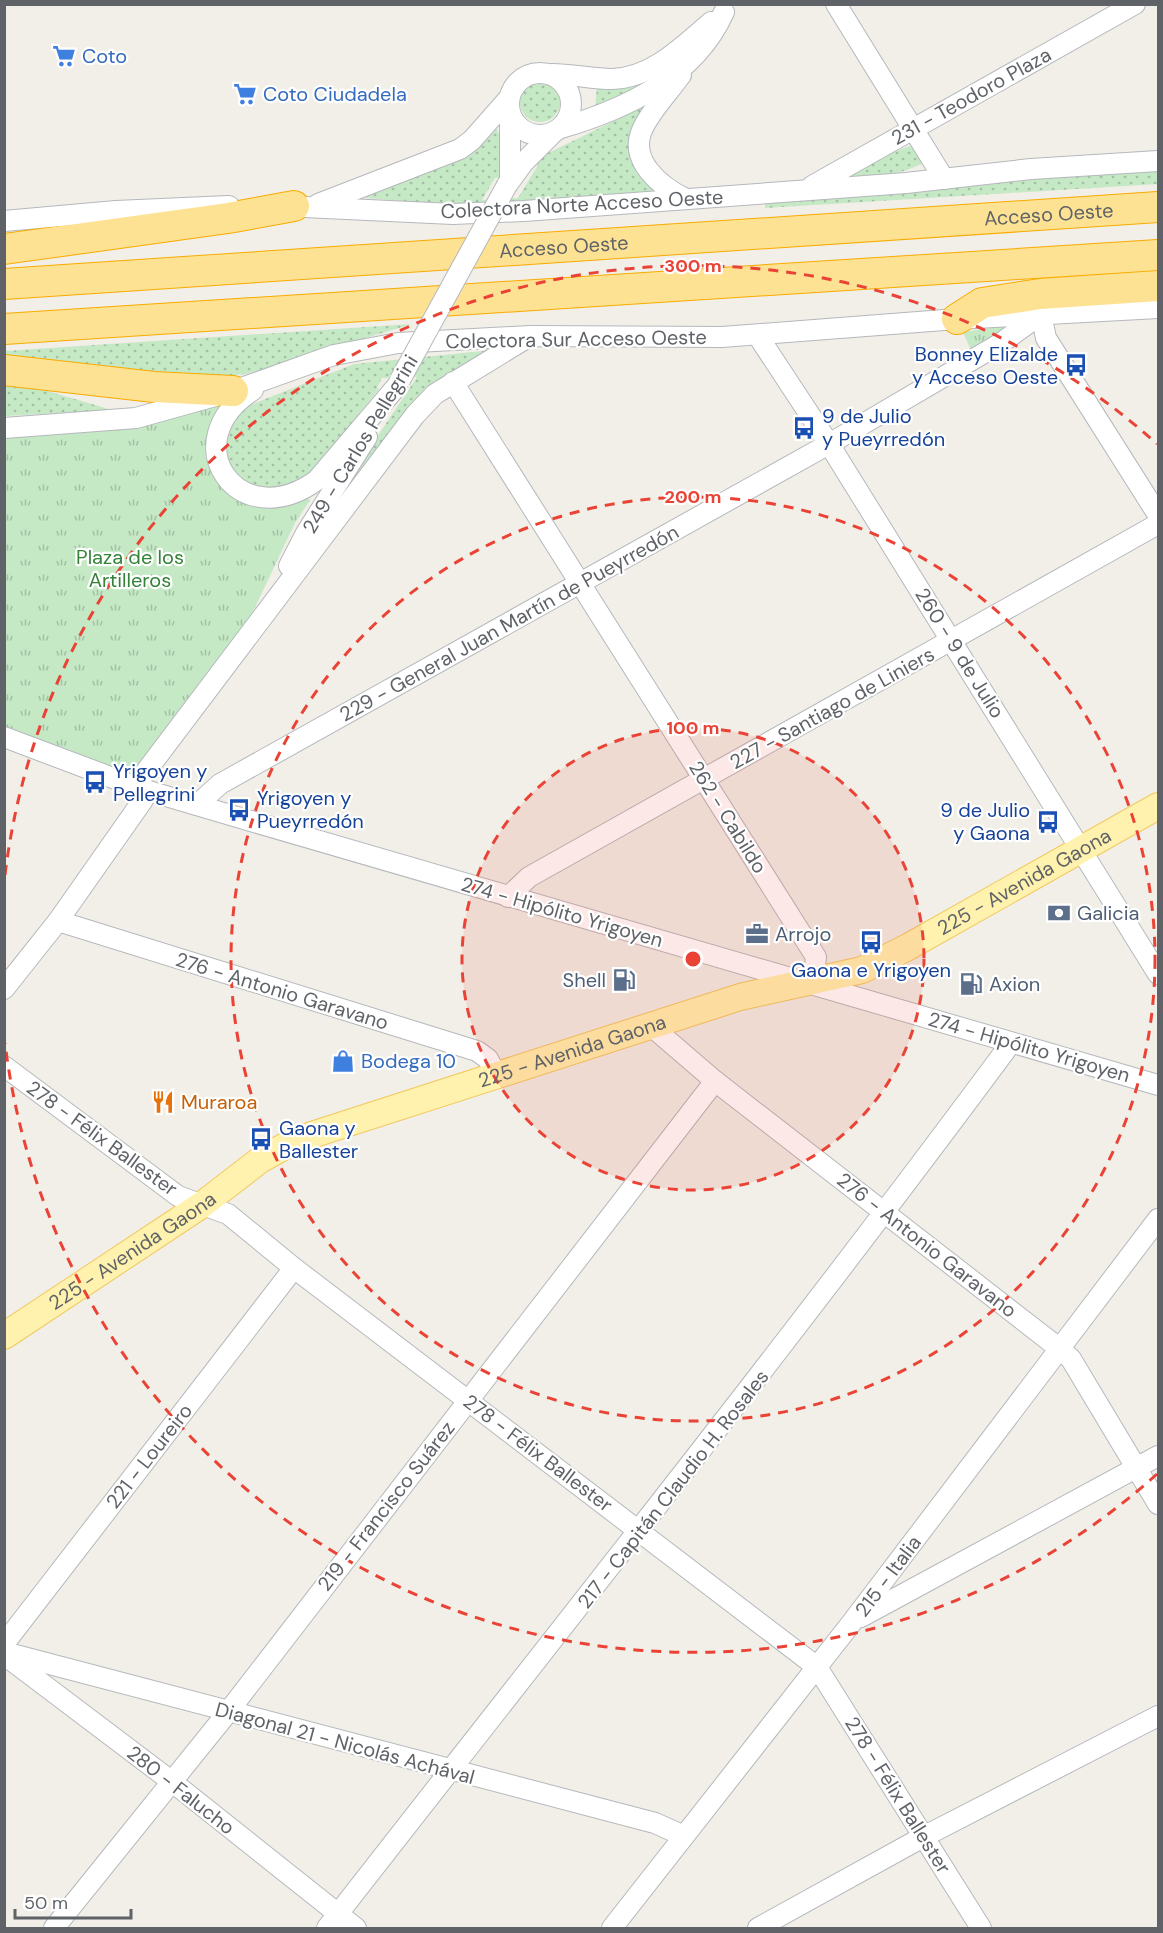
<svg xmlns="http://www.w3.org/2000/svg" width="1163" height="1933" viewBox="0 0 1163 1933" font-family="'DM Sans',sans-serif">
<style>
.grass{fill:url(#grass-dots)}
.park{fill:url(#park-tufts)}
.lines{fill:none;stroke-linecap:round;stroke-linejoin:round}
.minor-casing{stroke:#b5b8bc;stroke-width:22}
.major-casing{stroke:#f2c960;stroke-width:28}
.highway-casing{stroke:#f9ab00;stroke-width:32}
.minor{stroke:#fff;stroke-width:20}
.major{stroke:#fff2af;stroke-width:26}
.highway{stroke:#fde293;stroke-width:30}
.minor-bridge-casing{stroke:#b5b8bc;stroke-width:22;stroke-linecap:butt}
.minor-bridge{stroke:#fff;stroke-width:20}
.ring{fill:none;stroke:#ea4335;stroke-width:3;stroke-dasharray:10 8}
.labels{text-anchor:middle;stroke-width:4.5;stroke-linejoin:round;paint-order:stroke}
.shop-label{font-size:20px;fill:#366cbe;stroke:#fff;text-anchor:start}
.street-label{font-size:20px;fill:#5f6368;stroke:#fff}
.transit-label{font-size:20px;fill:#164399;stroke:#fff;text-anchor:start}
.park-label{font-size:20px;fill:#348238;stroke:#fff}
.service-label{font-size:20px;fill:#4e5e75;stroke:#fff;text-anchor:start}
.food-label{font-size:20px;fill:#c56008;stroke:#fff;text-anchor:start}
.centre{fill:#ea4335;stroke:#fff;stroke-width:3}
.ring-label{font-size:18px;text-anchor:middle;font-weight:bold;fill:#ea4335;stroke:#fff;stroke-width:4.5;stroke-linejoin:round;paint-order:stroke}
</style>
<defs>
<pattern id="grass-dots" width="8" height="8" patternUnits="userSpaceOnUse" patternTransform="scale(1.5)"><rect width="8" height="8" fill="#c5e8c5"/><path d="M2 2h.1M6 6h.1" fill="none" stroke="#a3c0a4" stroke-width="1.8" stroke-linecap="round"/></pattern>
<pattern id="park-tufts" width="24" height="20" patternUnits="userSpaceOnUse" patternTransform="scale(1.5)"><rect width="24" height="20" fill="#c5e8c5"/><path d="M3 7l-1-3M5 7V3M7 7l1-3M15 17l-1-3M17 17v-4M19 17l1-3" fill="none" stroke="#a3c0a4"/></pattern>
</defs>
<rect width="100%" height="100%" fill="#f1efe8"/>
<g class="grass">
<polygon points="669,70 595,112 597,85"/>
<circle cx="540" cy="102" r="20"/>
<path d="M 655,101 L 640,118 L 658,193 L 477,207 L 366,198 L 368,194 L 495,125 C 503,142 509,160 499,178 L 495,178 L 482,200 L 518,198 L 538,165 L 535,161 L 542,156 Z"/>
<path d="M 910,146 L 921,156 L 921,164 C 901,174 867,182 845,176 L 877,158 Z"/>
<polygon points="1158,167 1158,184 765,208 765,203 898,193 995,178"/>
<polygon points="412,324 246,374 169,381 5,362 5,351"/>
<polygon points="503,349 453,375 320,523 417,377 382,378 377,388 379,389 301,484 254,490 231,468 224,447 229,425 248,406 354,364"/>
<polygon points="5,385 34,387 112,410 5,416"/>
</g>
<g class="park">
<polygon points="1012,325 973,355 963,332"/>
<path d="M 224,401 L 209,432 L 234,496 C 259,512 281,511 306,496 L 310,500 L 295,523 L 248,622 L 134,771 L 127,773 L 5,728 L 4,437 L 141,426 Z"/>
</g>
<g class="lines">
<g class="minor-casing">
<g id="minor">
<polyline points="836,4 944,179"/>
<circle cx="540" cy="104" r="31"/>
<path d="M 552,74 C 572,74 592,79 612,79 C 652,78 683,46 711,22"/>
<path d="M 681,75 C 669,92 652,109 643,128 C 627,160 661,187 686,199"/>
<path d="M 561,128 C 626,109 695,77 724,12"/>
<polyline points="510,180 510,116"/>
<polyline points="507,185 523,163 554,132"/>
<polyline points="812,186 1135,4"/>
<polyline points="318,204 460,149 472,140 509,98"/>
<polyline points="283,206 453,214 524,211 906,183 1031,169 1158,161"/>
<polyline points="4,221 116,211 229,206"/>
<polyline points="1041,314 1046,338 1158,515"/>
<polyline points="758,336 829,444 1158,974"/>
<polyline points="453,382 816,957 813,983"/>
<path d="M 253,390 C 172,442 239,537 317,480 L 397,386"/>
<polyline points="4,428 136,418 233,391 334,355 398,343 530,336 722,337 957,319 1158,308"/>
<polyline points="289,566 306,533 367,437"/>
<polyline points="4,737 142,789 237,817 1158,1085"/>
<polyline points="197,805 220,784 829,444 1001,343 1041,314"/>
<polyline points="508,897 529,877 1158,524"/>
<polyline points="58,921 477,1051 488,1059 496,1074"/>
<polyline points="4,989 58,921 143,800 141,778 415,415 435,394 525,339"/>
<polyline points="651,1026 715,1081 1060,1349 1071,1359 1158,1504"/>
<polyline points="4,1066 178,1196 228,1214 294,1268 817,1667 981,1928"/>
<polyline points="861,1617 1158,1456"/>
<polyline points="4,1644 294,1268"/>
<polyline points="4,1652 655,1823 684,1836"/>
<polyline points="7,1657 171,1781 356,1928"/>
<polyline points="54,1928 228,1712 715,1081"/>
<path d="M 327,1928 C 556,1634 789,1343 1011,1043"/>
<polyline points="612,1928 853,1621 1158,1219"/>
<polyline points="758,1928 923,1837 1158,1716"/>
</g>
</g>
<g class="major-casing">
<g id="major">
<path id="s1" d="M 4,1336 L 203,1204 L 260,1160 L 296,1140 L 740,997 L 862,970 L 908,947 L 1158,806"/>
</g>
</g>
<g class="highway-casing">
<g id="highway">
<polyline points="4,249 228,218 294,206"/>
<path id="s2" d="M 4,284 L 1158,207"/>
<polyline points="957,319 982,303 1040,294 1158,286"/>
<polyline points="4,329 1158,255"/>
<polyline points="4,370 154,387 233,391"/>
</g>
</g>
<use href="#minor" class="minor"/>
<use href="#major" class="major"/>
<use href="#highway" class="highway"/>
<g class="minor-bridge-casing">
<polyline id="minor-bridge" points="400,380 507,185"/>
</g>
<use href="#minor-bridge" class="minor-bridge"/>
</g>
<circle cx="693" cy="959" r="231" fill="#ea4335" fill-opacity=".12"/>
<g class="ring">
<circle cx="693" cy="959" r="231"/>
<circle cx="693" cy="959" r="462"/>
<path d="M1157 1474A693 693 0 0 1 5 1043M5 875A693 693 0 0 1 1157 444"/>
</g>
<defs>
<g id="supermarket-bare" transform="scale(1.8)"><path d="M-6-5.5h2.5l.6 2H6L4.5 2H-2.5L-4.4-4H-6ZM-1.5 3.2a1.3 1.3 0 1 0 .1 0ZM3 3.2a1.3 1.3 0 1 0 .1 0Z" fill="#3f7fe0" stroke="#fff" stroke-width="2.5" paint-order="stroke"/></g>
<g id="bus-bare" transform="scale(1.8)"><path d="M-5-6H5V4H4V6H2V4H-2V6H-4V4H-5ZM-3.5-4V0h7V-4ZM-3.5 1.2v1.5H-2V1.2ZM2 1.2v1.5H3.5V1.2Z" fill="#1a4fb4" stroke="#fff" stroke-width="2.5" paint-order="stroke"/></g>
<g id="bank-bare" transform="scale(1.8)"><path d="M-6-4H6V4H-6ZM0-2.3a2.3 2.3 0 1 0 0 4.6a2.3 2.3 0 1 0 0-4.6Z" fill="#5c6f8a" stroke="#fff" stroke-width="2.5" paint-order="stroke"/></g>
<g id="office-bare" transform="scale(1.8)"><path d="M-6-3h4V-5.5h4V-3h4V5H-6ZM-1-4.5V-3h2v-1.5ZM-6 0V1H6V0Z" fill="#5c6f8a" stroke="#fff" stroke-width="2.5" paint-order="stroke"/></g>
<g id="fuel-bare" transform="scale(1.8)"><path d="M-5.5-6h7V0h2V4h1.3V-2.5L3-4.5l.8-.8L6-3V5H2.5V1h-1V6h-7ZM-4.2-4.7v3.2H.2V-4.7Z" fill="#5c6f8a" stroke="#fff" stroke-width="2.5" paint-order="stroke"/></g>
<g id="shop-bare" transform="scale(1.8)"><path d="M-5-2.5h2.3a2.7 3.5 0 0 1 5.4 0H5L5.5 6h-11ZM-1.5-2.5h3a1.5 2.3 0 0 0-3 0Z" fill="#3f7fe0" stroke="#fff" stroke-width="2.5" paint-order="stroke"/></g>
<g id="restaurant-bare" transform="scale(1.8)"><path d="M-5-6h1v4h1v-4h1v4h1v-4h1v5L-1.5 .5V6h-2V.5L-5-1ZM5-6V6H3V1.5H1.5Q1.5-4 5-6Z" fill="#e8710a" stroke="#fff" stroke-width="2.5" paint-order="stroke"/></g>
</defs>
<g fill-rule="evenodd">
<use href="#supermarket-bare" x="64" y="56"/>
<use href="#supermarket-bare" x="245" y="94"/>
<use href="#bus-bare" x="1076" y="365"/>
<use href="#bus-bare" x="804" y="428"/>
<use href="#bus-bare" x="95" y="782"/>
<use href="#bus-bare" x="239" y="810"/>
<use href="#bus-bare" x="1048" y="822"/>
<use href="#bank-bare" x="1059" y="913"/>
<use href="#office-bare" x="757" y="934"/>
<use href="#bus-bare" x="871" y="942"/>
<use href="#fuel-bare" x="624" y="980"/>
<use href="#fuel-bare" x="971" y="984"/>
<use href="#shop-bare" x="343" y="1061"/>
<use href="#restaurant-bare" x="163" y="1102"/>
<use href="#bus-bare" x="261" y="1139"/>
</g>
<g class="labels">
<g class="shop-label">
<text x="82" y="63">Coto</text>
<text x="263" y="101">Coto Ciudadela</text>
<text x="361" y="1068">Bodega 10</text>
</g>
<g class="street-label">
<text transform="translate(971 96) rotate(-29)" y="7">231 - Teodoro Plaza</text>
<text transform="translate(582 204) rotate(-3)" y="7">Colectora Norte Acceso Oeste</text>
<text dy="7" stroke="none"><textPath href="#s2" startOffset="1047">Acceso Oeste</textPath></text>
<text dy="7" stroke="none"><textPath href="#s2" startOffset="561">Acceso Oeste</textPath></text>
<text transform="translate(576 339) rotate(-1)" y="7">Colectora Sur Acceso Oeste</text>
<text transform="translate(360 444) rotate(-59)" y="7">249 - Carlos Pellegrini</text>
<text transform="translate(509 623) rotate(-29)" y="7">229 - General Juan Martín de Pueyrredón</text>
<text transform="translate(960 653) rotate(58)" y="7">260 - 9 de Julio</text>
<text transform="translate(832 708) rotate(-29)" y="7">227 - Santiago de Liniers</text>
<text transform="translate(728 817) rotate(58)" y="7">262 - Cabildo</text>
<text dy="7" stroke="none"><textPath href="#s1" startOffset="1128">225 - Avenida Gaona</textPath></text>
<text transform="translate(562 912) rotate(16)" y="7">274 - Hipólito Yrigoyen</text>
<text transform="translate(282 991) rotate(17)" y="7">276 - Antonio Garavano</text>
<text transform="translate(1029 1047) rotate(16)" y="7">274 - Hipólito Yrigoyen</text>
<text dy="7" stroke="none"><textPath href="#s1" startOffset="642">225 - Avenida Gaona</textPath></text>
<text transform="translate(102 1138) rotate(36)" y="7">278 - Félix Ballester</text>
<text transform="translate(927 1245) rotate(38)" y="7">276 - Antonio Garavano</text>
<text dy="7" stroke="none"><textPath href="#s1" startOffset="154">225 - Avenida Gaona</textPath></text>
<text transform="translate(538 1453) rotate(37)" y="7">278 - Félix Ballester</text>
<text transform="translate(149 1456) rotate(-52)" y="7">221 - Loureiro</text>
<text transform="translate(673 1489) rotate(-52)" y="7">217 - Capitán Claudio H. Rosales</text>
<text transform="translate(386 1506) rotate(-52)" y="7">219 - Francisco Suárez</text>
<text transform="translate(888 1576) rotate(-53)" y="7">215 - Italia</text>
<text transform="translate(345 1743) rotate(15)" y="7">Diagonal 21 - Nicolás Achával</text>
<text transform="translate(181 1790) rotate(38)" y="7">280 - Falucho</text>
<text transform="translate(898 1795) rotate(58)" y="7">278 - Félix Ballester</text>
</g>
<g class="transit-label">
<text x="1058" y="361" text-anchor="end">Bonney Elizalde<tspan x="1058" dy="23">y Acceso Oeste</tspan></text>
<text x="822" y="423">9 de Julio<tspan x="822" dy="23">y Pueyrredón</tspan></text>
<text x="113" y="778">Yrigoyen y<tspan x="113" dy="23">Pellegrini</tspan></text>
<text x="257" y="805">Yrigoyen y<tspan x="257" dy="23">Pueyrredón</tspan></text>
<text x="1030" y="817" text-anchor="end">9 de Julio<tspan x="1030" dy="23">y Gaona</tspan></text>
<text x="871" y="977" text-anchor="middle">Gaona e Yrigoyen</text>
<text x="279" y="1135">Gaona y<tspan x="279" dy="23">Ballester</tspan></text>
</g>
<g class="park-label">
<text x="130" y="564">Plaza de los<tspan x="130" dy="23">Artilleros</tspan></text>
</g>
<g class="service-label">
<text x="1077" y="920">Galicia</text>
<text x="775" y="941">Arrojo</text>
<text x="606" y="987" text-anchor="end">Shell</text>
<text x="989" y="991">Axion</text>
</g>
<g class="food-label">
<text x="181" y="1109">Muraroa</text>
</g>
</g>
<circle cx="693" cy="959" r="9" class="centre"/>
<g class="ring-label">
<text x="693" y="272">300 m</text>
<text x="693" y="503">200 m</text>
<text x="693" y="734">100 m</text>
</g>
<rect width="1163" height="1933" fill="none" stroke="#5f6368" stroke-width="12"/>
<path d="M15 1909v9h116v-9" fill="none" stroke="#5f6368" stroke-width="3"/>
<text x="24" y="1909" font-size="18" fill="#5f6368" stroke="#ffffff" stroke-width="4.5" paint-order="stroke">50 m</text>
</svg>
